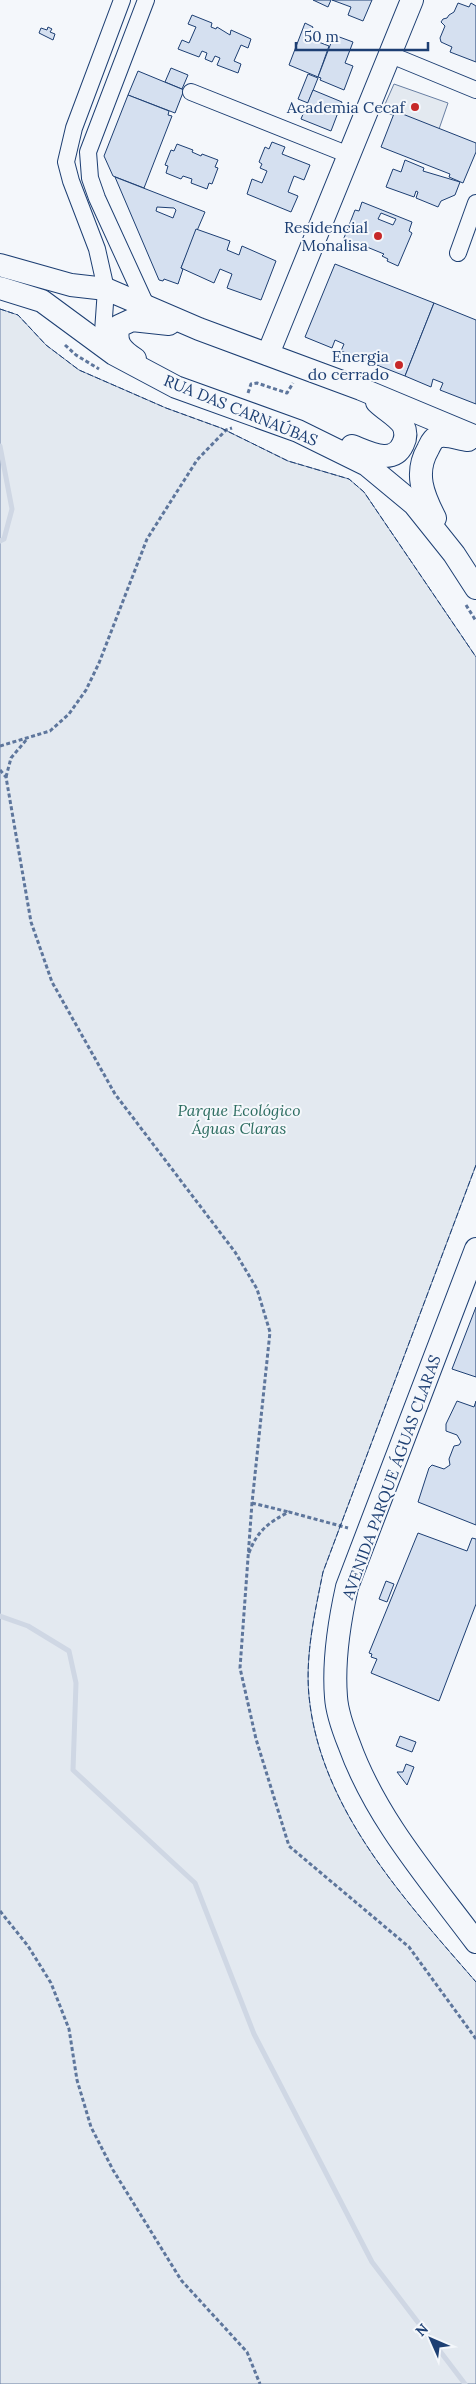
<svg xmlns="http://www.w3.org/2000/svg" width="476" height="2384" viewBox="0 0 476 2384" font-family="Lora,serif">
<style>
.green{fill:#e3e9f0;stroke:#687fa3}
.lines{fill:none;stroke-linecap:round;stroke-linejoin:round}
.stream{stroke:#cfd7e4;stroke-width:5}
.building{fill:#d5e0f0;stroke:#1d3f73;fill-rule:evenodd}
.street-casing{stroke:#1d3f73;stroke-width:18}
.secondary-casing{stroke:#1d3f73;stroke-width:24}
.path{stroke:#5e769c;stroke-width:3;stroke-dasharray:4 2.5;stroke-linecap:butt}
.street{stroke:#f4f7fb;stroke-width:16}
.secondary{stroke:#f4f7fb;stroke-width:22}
.fence{stroke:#1d3f73;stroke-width:1;stroke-dasharray:6 2.5;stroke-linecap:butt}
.poi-dot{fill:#c62828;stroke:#f4f7fb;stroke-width:2}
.labels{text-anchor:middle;stroke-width:4;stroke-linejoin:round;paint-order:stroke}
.poi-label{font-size:16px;fill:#1d3f73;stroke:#f4f7fb;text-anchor:end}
.street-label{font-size:16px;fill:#1d3f73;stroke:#f4f7fb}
.park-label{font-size:16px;font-style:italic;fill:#2c6c60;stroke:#f4f7fb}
</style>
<rect width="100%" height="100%" fill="#f4f7fb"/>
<g class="green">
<polygon points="394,84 448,103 438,132 382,111"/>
<path d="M 0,309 L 18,315 L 46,345 L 79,370 L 166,408 L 221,428 L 288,461 L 349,479 L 364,492 L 476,657 L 476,1165 L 323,1572 C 315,1612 305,1655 309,1696 C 320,1809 405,1900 476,1982 L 476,2384 L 0,2384 Z"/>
</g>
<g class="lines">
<g class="stream">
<polyline points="0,446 12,509 4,539 0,541"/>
<polyline points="0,1616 28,1626 69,1651 76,1683 73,1770 195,1883 254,2034 372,2262 465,2384"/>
</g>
</g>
<g class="building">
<polygon points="313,0 331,0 328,7"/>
<polygon points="332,0 372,0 363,21 348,15 351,7"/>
<polygon points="458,3 469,7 471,3 476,6 476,62 450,52 452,47 441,42 440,38 445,26 441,22 443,19 447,18 449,15 454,12"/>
<polygon points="192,15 212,23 211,27 216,29 217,27 230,35 231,30 251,39 248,48 241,45 234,61 241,64 238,73 217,65 220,58 215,56 212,62 205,59 207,53 202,51 199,57 178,49 182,40 189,43 196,27 188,24"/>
<polygon points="305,23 313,27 308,38 329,46 318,77 289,65"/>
<polygon points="48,27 52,29 50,32 55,34 53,40 39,33 41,28 47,30"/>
<polygon points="334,35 353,42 345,63 353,66 344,90 320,80 321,78 318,77"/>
<polygon points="171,68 188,75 182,89 165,82"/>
<polygon points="138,71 184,90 175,113 128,95"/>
<polygon points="308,74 318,78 308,103 298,99"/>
<polygon points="313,90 342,102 331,131 301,119"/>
<polygon points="128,95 169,111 168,115 172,116 144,188 113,176 104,156"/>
<polygon points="395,111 476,143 476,152 463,183 449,177 450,174 381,147"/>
<polygon points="272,142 285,147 282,154 310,165 304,180 294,176 288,192 298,196 291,212 247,194 252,179 262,183 267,171 260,168 262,164 259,162 265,147 269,149"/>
<polygon points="177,144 193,150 192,152 201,156 202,154 218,160 215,167 218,168 212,184 209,183 207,189 191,183 192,179 183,176 181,179 166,173 168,166 165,165 171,150 174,151"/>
<polygon points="405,160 424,168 423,171 460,182 455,195 441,201 438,207 416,198 418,192 416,191 414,197 386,187 393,169 401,172"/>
<path d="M 115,177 L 205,212 L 181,268 L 183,269 L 178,284 L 164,279 L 163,281 L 159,280 ZM 157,207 L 174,208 L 176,210 L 173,218 L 156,211 Z"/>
<path d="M 362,202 L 412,222 L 409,231 L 412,233 L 398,266 L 387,261 L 388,259 L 382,256 L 384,254 L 362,245 L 361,249 L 355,246 L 354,248 L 342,243 L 355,210 L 359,211 ZM 381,213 L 396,219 L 393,225 L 378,219 Z"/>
<polygon points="196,229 230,241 227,250 239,255 242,246 276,261 261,300 227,288 232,274 220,269 214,283 181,268"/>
<polygon points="335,264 434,303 405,376 341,351 344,344 335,340 332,348 305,337"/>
<polygon points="434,303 476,320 476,404 440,390 443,383 433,379 431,387 405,376"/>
<polygon points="476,1307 476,1377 452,1369"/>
<polygon points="457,1401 474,1407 476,1401 476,1525 418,1502 429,1468 432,1465 444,1469 450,1465 449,1459 454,1446 459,1445 461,1442 457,1435 446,1431 446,1424"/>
<polygon points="418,1533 467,1551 472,1538 476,1539 476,1604 439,1701 371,1673 377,1659 371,1657 372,1654 369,1653"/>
<polygon points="386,1581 394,1584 387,1602 379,1599"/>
<polygon points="400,1736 416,1742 412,1752 396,1746"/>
<polygon points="406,1764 414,1767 407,1785 397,1772 403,1772"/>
</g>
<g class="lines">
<g class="street-casing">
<g id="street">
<polyline points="391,55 476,90"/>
<polyline points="191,92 349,155"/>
<polyline points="458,253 476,203"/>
<polyline points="146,305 97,198 90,178 88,152 146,0"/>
<polyline points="102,346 106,289 97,249 71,181 66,162 74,128 122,0"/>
</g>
</g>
<g class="secondary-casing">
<g id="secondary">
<polyline points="0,265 71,285 106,289 199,329 361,389 476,437"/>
<polyline points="0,288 42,301 114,354 176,387 298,431 367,465 414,504 454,554 476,588"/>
<polyline points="268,354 412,0"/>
<path d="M 135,359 C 121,350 114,342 119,326 L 132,320 L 169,324"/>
<path d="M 352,446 C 368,452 393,466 403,444 C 406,438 406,431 403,425 C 397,416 385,410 377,402"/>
<path d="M 435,518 C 423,495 414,473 428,449 C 431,443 433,437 441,436 C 449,435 460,439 468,440"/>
<path d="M 476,1249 L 347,1587 C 339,1623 333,1660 336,1697 C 337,1713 343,1729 349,1744 C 376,1819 429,1879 476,1942"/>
</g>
</g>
<g class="path">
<polyline points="65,345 76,355 99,369"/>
<polyline points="248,393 251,384 257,383 287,393 293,383"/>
<polyline points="466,605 476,621"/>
<polyline points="0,746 50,731 69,714 86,690 99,663 147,539 197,460 226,430 232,428"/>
<polyline points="0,770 6,777 31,922 52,982 115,1094 235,1252 257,1289 270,1332 252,1503 240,1668 256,1739 289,1846 409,1947 476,2039"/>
<polyline points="6,777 11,758 27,739"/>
<polyline points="252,1503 289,1512"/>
<path d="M 249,1553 C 257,1531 269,1522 289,1512 L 348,1528"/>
<polyline points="0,1911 28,1946 51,1983 69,2029 77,2080 91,2127 113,2170 181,2280 247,2352 260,2384"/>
</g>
<use href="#street" class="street"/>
<use href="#secondary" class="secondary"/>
<g class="fence">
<polyline points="0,309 18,315 46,345 79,370 166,408 221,428 288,461 349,479 364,492 476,657"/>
<path d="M 476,1165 L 323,1572 C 315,1612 305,1655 309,1696 C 320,1809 405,1900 476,1982"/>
</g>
</g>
<g class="poi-dot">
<circle cx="415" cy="107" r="5"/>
<circle cx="378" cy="236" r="5"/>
<circle cx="399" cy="365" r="5"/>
</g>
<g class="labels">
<g class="poi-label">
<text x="405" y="113">Academia Cecaf</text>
<text x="368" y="233">Residencial<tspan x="368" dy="18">Monalisa</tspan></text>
<text x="389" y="362">Energia<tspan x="389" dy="18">do cerrado</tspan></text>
</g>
<g class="street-label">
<text transform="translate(241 410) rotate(22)" y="6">RUA DAS CARNAÚBAS</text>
<text transform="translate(391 1477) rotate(-70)" y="6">AVENIDA PARQUE ÁGUAS CLARAS</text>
</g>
<g class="park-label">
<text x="239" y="1116">Parque Ecológico<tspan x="239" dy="18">Águas Claras</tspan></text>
</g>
</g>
<g transform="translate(431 2339) rotate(315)" stroke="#f4f7fb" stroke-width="4" paint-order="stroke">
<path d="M0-4L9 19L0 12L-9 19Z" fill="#1d3f73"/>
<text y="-8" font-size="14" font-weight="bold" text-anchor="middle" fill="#1d3f73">N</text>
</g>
<path d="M296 42v8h132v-8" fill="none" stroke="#1d3f73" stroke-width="2.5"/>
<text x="304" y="42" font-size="15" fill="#1d3f73" stroke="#f4f7fb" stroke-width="4" paint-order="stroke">50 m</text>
</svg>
